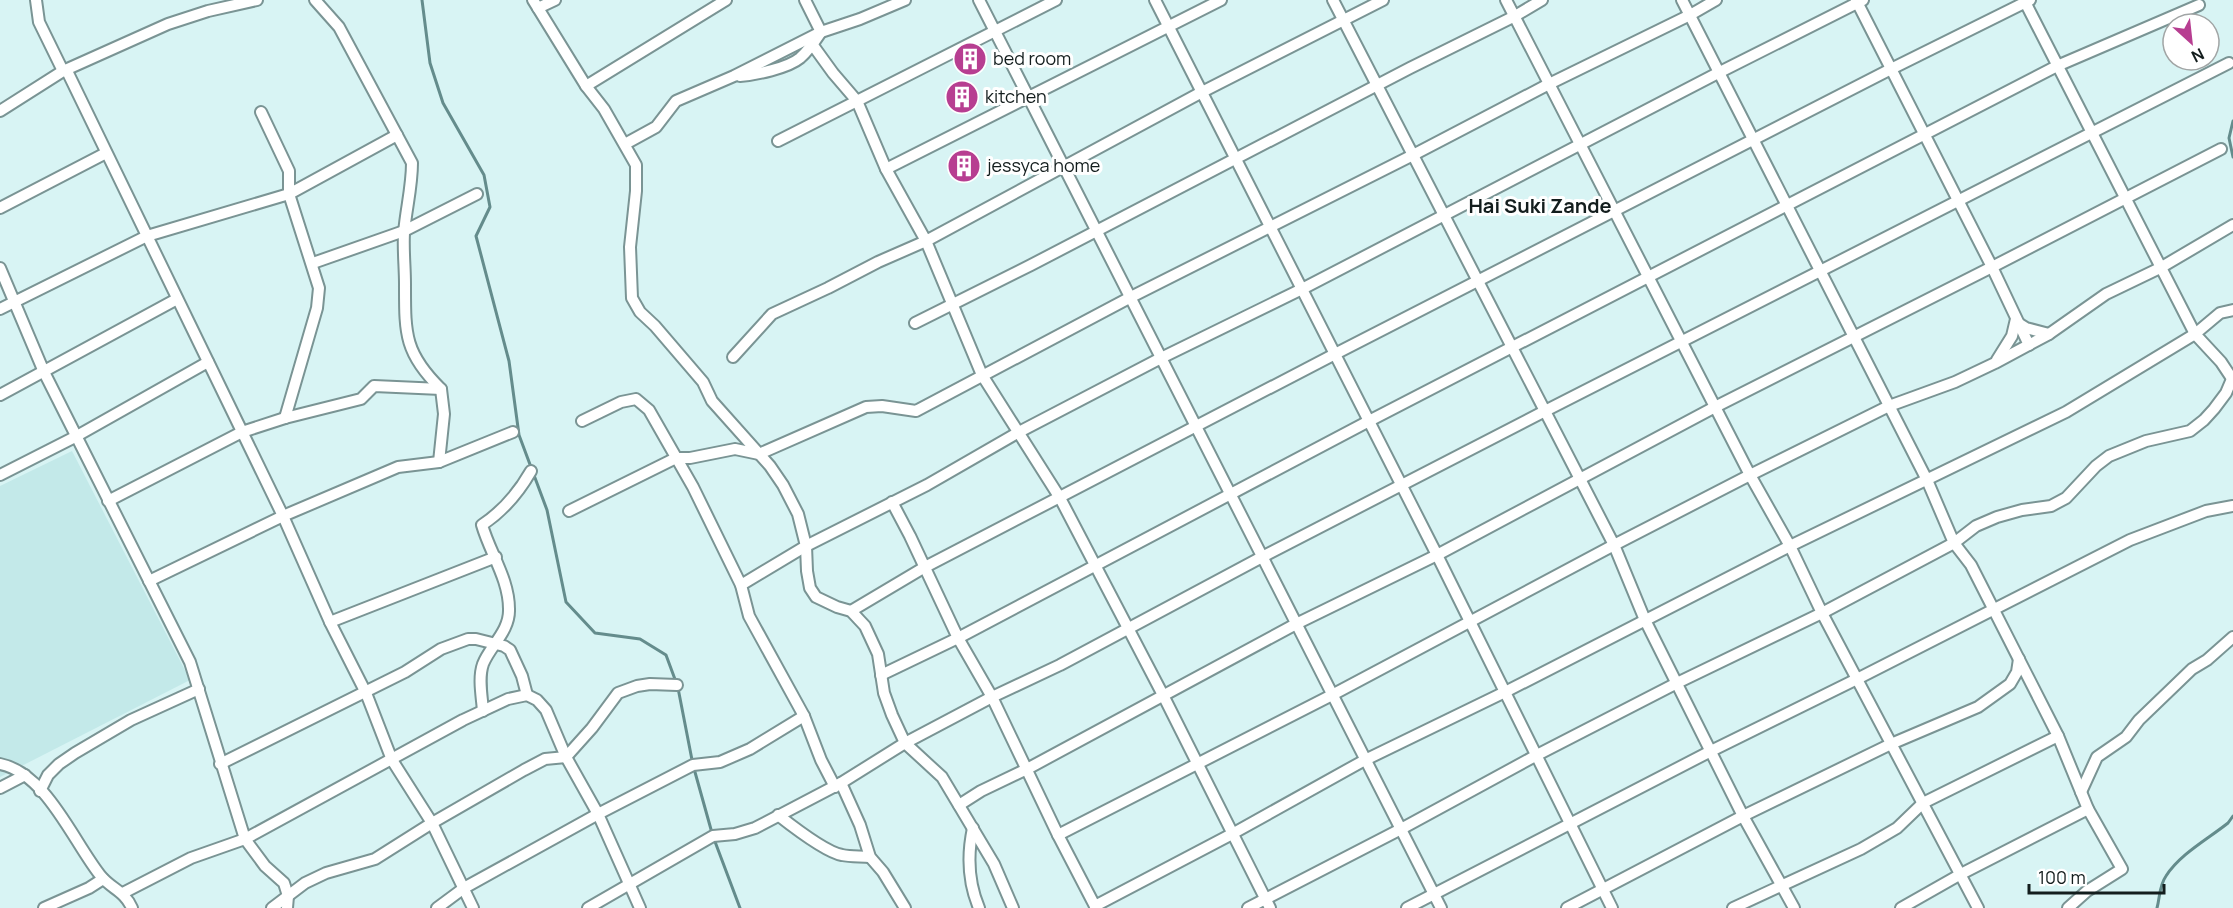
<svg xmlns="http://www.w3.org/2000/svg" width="2233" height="908" viewBox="0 0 2233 908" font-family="Manrope,sans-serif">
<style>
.built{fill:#c3e9e9}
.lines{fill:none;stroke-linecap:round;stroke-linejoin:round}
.stream{stroke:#648c8c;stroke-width:3}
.minor-casing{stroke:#7a9494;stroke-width:14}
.minor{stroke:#fff;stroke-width:10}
.labels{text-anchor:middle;stroke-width:6;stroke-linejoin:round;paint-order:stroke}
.poi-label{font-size:18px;fill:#131d1d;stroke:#fff;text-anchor:start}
.neighbourhood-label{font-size:20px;font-weight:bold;fill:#131d1d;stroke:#fff}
</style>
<rect width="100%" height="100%" fill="#d8f4f4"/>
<polygon class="built" points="72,451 190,680 0,777 0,486"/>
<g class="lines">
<g class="stream">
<polyline points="422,0 430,63 443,103 484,175 490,207 476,236 509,361 519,435 547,510 566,602 595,633 640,639 666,655 676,682"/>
<polyline points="2233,121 2229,138 2233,157"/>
<polyline points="678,688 693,765 712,833"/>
<polyline points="714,839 740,908"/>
<path d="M 2157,908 C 2160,897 2159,886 2166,876 C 2180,854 2208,839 2228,823 L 2233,816"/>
</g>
<g class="minor-casing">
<g id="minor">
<polyline points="36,0 39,22 63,71"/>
<path d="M 315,0 L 339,27 L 412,163 C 412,187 406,209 404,233 C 403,250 405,267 405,284 C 405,333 404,353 441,389 L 444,414 L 439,462"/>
<polyline points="533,0 586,86 604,109 636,165 636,191 630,247 632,298 640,312 655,326 703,382 712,401 770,466 783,485 798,514 806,546 807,571 810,588 816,597 837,607 851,611 865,626 878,654 884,693 892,715 905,743 942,777 994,864 1013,908"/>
<polyline points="979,0 1441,908"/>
<polyline points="1155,0 1437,555 1612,908"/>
<polyline points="1221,0 886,169 926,241 982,375 1060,498 1164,697 1270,908"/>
<polyline points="1333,0 1614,545 1645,620 1743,816 1794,908"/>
<polyline points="1506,0 1750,475 1790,546 1822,613 1978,908"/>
<polyline points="1682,0 1927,480 1954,543 1971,565 2058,736 2088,809 2122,869 2087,891 2068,908"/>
<polyline points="1856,0 1992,267 2029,345"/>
<polyline points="2024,0 2195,334 2221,362 2233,380"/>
<polyline points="538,8 555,0"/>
<polyline points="812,44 833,73 857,101 886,169"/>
<polyline points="67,71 283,516 330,622 366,693 392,760 432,823 473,908"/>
<path d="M 740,76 C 755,75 788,68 800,58 C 808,51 815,41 821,32 L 805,0"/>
<polyline points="586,86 726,0"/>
<polyline points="0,111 63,71 168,24 208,11 257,0"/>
<polyline points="261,112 289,171 289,194 319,288 317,308 285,418"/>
<polyline points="778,141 1056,0"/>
<polyline points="625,144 656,127 676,101 734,76 821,32 860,19 905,0"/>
<polyline points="0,208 106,153"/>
<polyline points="313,263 404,231 477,194"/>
<polyline points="0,268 44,372 190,662 245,839 265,866 284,883 288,896 287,908"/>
<polyline points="0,309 147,236 289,194 397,135"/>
<polyline points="915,323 1031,265 1410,68 1515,16 1542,0"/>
<polyline points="2018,323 2026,328 2049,334"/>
<polyline points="733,357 772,314 828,288 878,262 926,241 1202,92 1383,0"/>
<polyline points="1997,360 2012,336 2016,319"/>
<polyline points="0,395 177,299"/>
<polyline points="582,421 621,402 636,399 649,410 693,487 741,585 749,616 804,716 821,760 835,787"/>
<polyline points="0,475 75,437 208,362"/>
<polyline points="108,501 242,432 285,418 361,399 374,386 441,389"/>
<polyline points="892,502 910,536 958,638 992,697 1058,835 1096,908"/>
<polyline points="569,511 676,458 690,458 735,449 759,454 866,407 882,406 916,411 1131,297 1413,155 1549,84 1690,15 1716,0"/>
<polyline points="149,581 283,516 398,467 439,462 513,432"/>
<polyline points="741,585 806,546 927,485 1019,432 1161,358 1302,289 1718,73 1863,0"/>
<polyline points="851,611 925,567 1335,354 1891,69 2030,0"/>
<polyline points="330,622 496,557"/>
<polyline points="881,675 958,638 1369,421 2057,66 2199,5"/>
<path d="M 483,711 C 482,697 478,678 483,664 C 490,646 510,631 509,609 C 509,579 490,553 482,525 C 503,511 519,492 531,471"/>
<path d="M 0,764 C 46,773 73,841 100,875 C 111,889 124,890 132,908"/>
<polyline points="220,764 405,672 441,649 468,639 476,639 504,646 510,650 522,676 527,695"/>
<polyline points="841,783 860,825 870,857 883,872 905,908"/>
<polyline points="0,788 25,775"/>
<polyline points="40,791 48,775 59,764 75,753 131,720 199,689"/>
<polyline points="2081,792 2097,757 2126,737 2139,720 2192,669 2207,660 2233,637"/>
<polyline points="959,805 981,791 1027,769 1296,624 1437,555 1715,407 1992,267 2221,149"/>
<path d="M 778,815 C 792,826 825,852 842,855 C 851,857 861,856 870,857"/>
<path d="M 973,828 C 967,856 968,882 979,908"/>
<polyline points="1058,835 1332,695 1614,545 1750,475 1889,406 1955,382 1995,363 2049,334 2106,294 2160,268 2233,225"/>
<polyline points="123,893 191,858 245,839 463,720 508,699 527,695 537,700 546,710 566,757 598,814 640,908"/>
<polyline points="1095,906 1232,834 1365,760 1505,692 1790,546 2066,412 2195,334 2220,313 2233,310"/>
<polyline points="44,908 89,888 103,879"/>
<polyline points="272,908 305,883 326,873 375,859 432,823 524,770 545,759 566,757 592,728 618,693 637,686 650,684 677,685"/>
<polyline points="437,908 464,888 598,814 693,765 720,762 750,749 804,716"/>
<polyline points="588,908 713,836 735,834 755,828 841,783 905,743 992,697 1060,665 1262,557 1545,411 2229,63"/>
<polyline points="1248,908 1401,829 1537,755 1677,683 1822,613 1954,543 1976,526 1997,517 2022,510 2051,506 2066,498 2096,466 2109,456 2146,441 2190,431 2204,420 2214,409 2226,393 2232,379"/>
<polyline points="1407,908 1711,751 1857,679 2130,540 2206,511 2233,506"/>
<polyline points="1567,908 1743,816 1891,744 1978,707 2010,684 2017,672 2019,659"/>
<polyline points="1733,908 1861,849 1897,828 1923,803 2058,736"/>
<polyline points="1901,908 1961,874 2088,809"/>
</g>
</g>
<use href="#minor" class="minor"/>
</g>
<defs>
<g id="building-disc" transform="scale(1.725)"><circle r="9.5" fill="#b73e91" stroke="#fff"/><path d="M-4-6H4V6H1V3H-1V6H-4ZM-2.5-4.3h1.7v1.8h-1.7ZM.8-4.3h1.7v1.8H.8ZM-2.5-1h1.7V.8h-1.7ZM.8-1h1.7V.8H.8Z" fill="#fff"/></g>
</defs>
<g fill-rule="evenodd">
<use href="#building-disc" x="970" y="59"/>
<use href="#building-disc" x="962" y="97"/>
<use href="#building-disc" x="964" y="166"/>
</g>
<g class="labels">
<g class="poi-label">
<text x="993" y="65">bed room</text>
<text x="985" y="103">kitchen</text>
<text x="987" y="172">jessyca home</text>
</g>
<g class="neighbourhood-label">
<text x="1540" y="213">Hai Suki Zande</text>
</g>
</g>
<g transform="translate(2191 42) rotate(153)"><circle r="28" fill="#ffffff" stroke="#a1a5a5" stroke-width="1.5"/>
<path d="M0-4.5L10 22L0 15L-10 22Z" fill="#b73e91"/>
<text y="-9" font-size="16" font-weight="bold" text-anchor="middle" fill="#131d1d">N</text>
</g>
<path d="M2029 884v9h135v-9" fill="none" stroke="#131d1d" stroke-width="3"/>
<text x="2038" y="884" font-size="18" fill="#131d1d" stroke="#ffffff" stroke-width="4.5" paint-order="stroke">100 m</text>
</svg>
